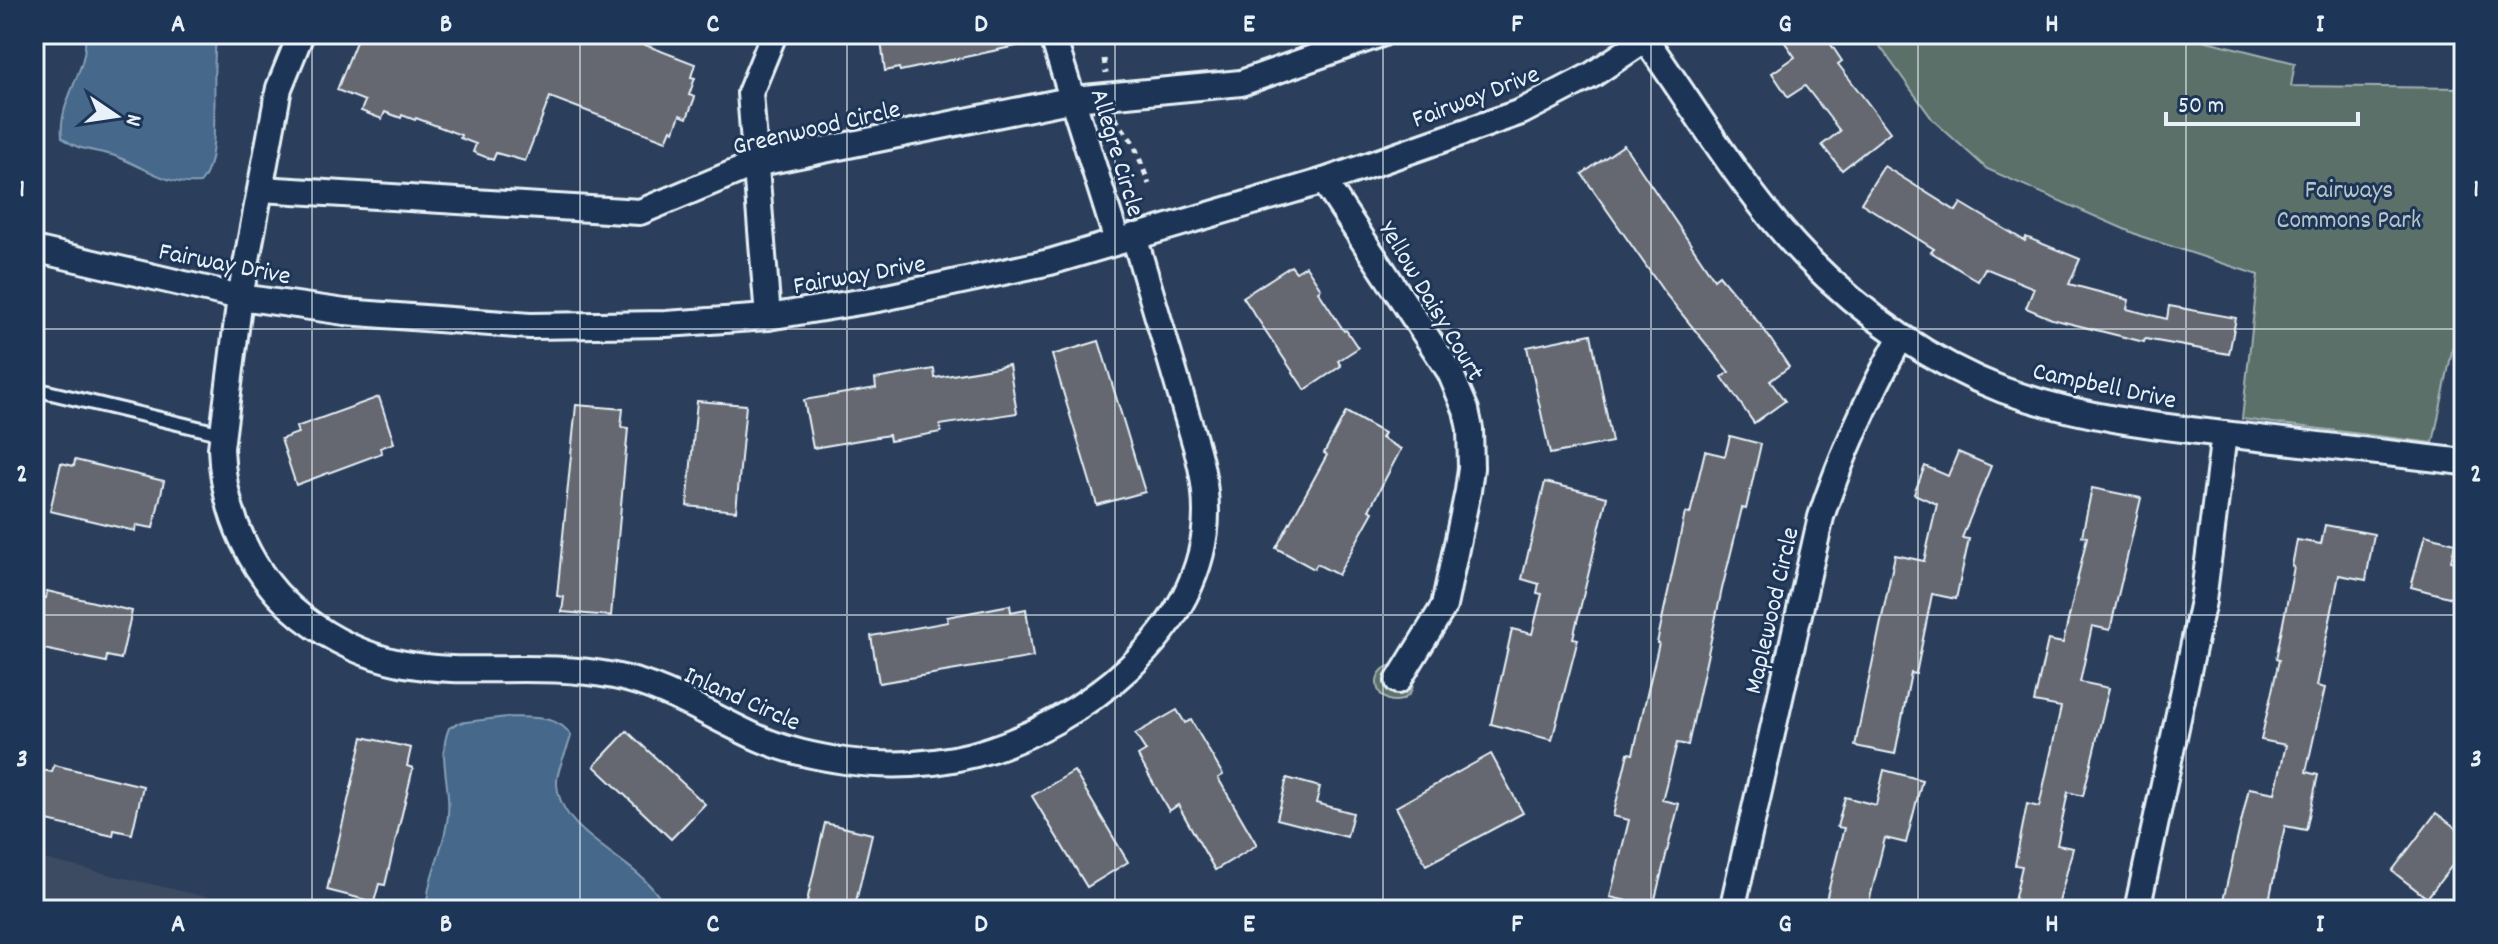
<svg xmlns="http://www.w3.org/2000/svg" width="2498" height="944" viewBox="0 0 2498 944" font-family="Dekko,sans-serif">
<style>
.built{fill:#3c4b62}
.green{fill:#5b6f6a;stroke:#a2b0b1;stroke-width:2}
.water{fill:#44688b;stroke:#869fb7;stroke-width:2}
.building{fill:#65676f;stroke:#e8f1f8;stroke-width:2}
.lines{fill:none;stroke-linecap:round;stroke-linejoin:round}
.lane-casing{stroke:#e8f1f8;stroke-width:18}
.street-casing{stroke:#e8f1f8;stroke-width:30}
.path{stroke:#e8f1f8;stroke-width:5;stroke-dasharray:6 6;stroke-linecap:butt}
.lane{stroke:#1d3557;stroke-width:12}
.street{stroke:#1d3557;stroke-width:24}
.grid{fill:none;stroke:#e8f1f8;stroke-width:2;stroke-opacity:0.55}
.labels{text-anchor:middle;stroke-width:6;stroke-linejoin:round;paint-order:stroke}
.street-label{font-size:26px;fill:#e8f1f8;stroke:#1d3557}
.park-label{font-size:26px;fill:#b7c4c6;stroke:#1d3557}
.neatline{fill:none;stroke:#e8f1f8;stroke-width:3}
.grid-label{font-size:26px;text-anchor:middle;font-weight:bold;fill:#e8f1f8}
</style>
<rect width="100%" height="100%" fill="#2b3f5c"/>
<filter id="ink" filterUnits="userSpaceOnUse"><feTurbulence type="fractalNoise" baseFrequency=".0125" numOctaves="2"/><feDisplacementMap in="SourceGraphic" scale="16" xChannelSelector="R" yChannelSelector="G"/><feConvolveMatrix kernelMatrix="1 2 1 2 8 2 1 2 1" color-interpolation-filters="sRGB"/></filter>
<g filter="url(#ink)">
<polygon class="built" points="34,857 263,910 34,910"/>
<g class="green">
<polygon points="1871,34 2196,34 2203,40 2295,63 2291,86 2464,88 2464,293 2433,443 2242,419 2258,275 2140,236 1987,169 1933,120"/>
<circle cx="1395" cy="683" r="18"/>
</g>
<g class="water">
<path d="M 85,34 L 217,34 C 209,68 224,160 200,183 C 167,186 145,167 115,156 C 95,149 78,152 62,137 C 58,99 89,71 85,34 Z"/>
<path d="M 507,717 C 529,718 559,714 571,736 C 567,752 556,770 557,784 C 561,841 645,858 666,910 L 427,910 C 426,876 446,847 448,814 C 451,785 437,756 449,728 L 458,723 Z"/>
</g>
<g class="building">
<polygon points="359,34 617,34 695,64 691,77 695,78 689,95 695,97 687,118 680,115 674,131 671,129 666,141 550,97 525,161 496,153 493,160 473,152 476,144 460,138 461,135 416,118 415,120 402,115 401,118 385,112 382,119 361,111 365,101 337,90"/>
<polygon points="880,34 1029,34 1030,43 900,71 899,68 885,71"/>
<polygon points="1779,34 1824,34 1842,61 1838,64 1890,132 1842,170 1822,145 1840,131 1805,86 1788,97 1772,73 1795,57"/>
<polygon points="1624,145 1714,279 1719,275 1763,328 1789,367 1770,381 1785,401 1754,423 1722,377 1729,372 1664,292 1582,174"/>
<polygon points="1884,166 1956,211 1961,203 2025,241 2026,237 2080,259 2069,284 2129,300 2127,309 2167,319 2169,306 2236,318 2229,354 2145,339 2144,342 2052,319 2026,308 2034,288 1985,268 1978,281 1931,252 1934,249 1861,203"/>
<polygon points="1291,266 1296,272 1306,266 1321,289 1318,291 1344,331 1346,330 1358,348 1338,361 1341,366 1305,390 1243,297"/>
<polygon points="1591,334 1612,442 1550,454 1527,347"/>
<polygon points="1099,341 1145,492 1097,505 1052,355"/>
<polygon points="1009,365 1017,413 940,425 941,432 890,441 889,435 813,448 804,400 876,388 875,379 934,369 935,378"/>
<polygon points="379,397 394,443 380,448 382,453 296,485 281,439 298,433 296,427"/>
<polygon points="697,401 746,405 736,511 687,506"/>
<polygon points="576,405 623,409 621,427 628,428 611,616 562,612 564,597 557,596"/>
<polygon points="1346,412 1384,433 1381,438 1401,449 1369,510 1373,512 1338,575 1317,564 1314,569 1276,548 1327,455 1324,453"/>
<polygon points="1730,436 1761,444 1746,509 1742,508 1722,589 1688,745 1677,743 1662,800 1679,804 1653,907 1610,897 1629,820 1613,816 1628,753 1633,754 1659,643 1657,643 1685,513 1690,514 1705,451 1725,456"/>
<polygon points="1958,452 1991,466 1962,538 1969,539 1956,599 1932,594 1916,674 1911,673 1895,754 1855,746 1895,555 1924,561 1937,504 1914,494 1925,466 1948,476"/>
<polygon points="75,460 164,481 153,528 136,525 135,531 50,511 61,463 74,466"/>
<polygon points="1545,482 1607,497 1573,638 1578,639 1552,740 1491,724 1512,629 1532,634 1542,594 1537,593 1539,584 1522,579"/>
<polygon points="2092,488 2141,498 2110,630 2092,626 2080,682 2109,688 2083,796 2068,792 2057,845 2073,848 2057,910 2012,910 2022,866 2015,865 2027,804 2039,807 2061,707 2034,702 2048,640 2063,643 2087,537 2082,536"/>
<polygon points="2325,525 2374,534 2366,580 2339,575 2317,686 2325,688 2306,772 2318,775 2306,830 2285,826 2267,910 2223,901 2249,788 2275,793 2286,745 2261,740 2279,660 2276,659 2294,567 2292,566 2297,540 2321,544"/>
<polygon points="2425,535 2455,543 2451,561 2464,564 2464,601 2411,587"/>
<polygon points="47,591 132,611 121,659 107,656 106,662 34,647 34,595 46,598"/>
<polygon points="1010,605 1011,612 1026,609 1033,657 879,683 871,636 948,622 947,617"/>
<polygon points="1177,710 1185,723 1191,720 1223,775 1218,778 1257,845 1215,870 1178,805 1169,811 1138,756 1146,751 1135,734"/>
<polygon points="627,731 705,804 671,839 594,766"/>
<polygon points="363,737 411,748 407,766 413,768 385,885 379,884 374,902 327,890"/>
<polygon points="1491,754 1523,813 1426,865 1396,807"/>
<polygon points="54,765 143,786 132,834 114,830 113,836 34,818 34,788 38,769 52,772"/>
<polygon points="1884,770 1922,780 1906,843 1885,838 1867,910 1851,910 1825,904 1844,828 1837,827 1845,797 1876,805"/>
<polygon points="1074,771 1128,862 1087,887 1032,796"/>
<polygon points="1287,778 1320,787 1316,803 1353,813 1347,837 1277,819"/>
<polygon points="2436,813 2464,834 2464,850 2427,898 2392,871"/>
<polygon points="825,823 872,834 854,910 805,910"/>
</g>
<g class="lines">
<g class="lane-casing">
<polyline id="lane" points="34,393 39,390 223,434"/>
</g>
<g class="street-casing">
<g id="street">
<path d="M 301,34 L 279,88 L 240,297 L 221,448 C 223,512 251,577 302,617 C 408,699 498,654 614,676 C 667,686 714,719 763,740 C 789,751 817,757 845,761 C 888,767 934,765 976,754 C 1080,725 1206,631 1206,512 C 1206,469 1193,439 1182,399 C 1166,345 1150,290 1134,236"/>
<polyline points="1052,34 1117,241"/>
<path d="M 1646,40 C 1695,109 1745,194 1804,255 C 1860,312 1928,361 2003,390 C 2079,418 2161,427 2241,436 C 2315,445 2390,453 2464,462"/>
<polyline points="1324,181 1450,372 1466,410 1470,429 1471,468 1468,491 1444,606 1398,681"/>
<polyline points="261,189 640,212 755,164 1074,99 1241,83 1381,34"/>
<polyline points="34,249 240,297 345,312 530,326 666,324 768,317 878,299 1050,262 1324,181 1521,112 1592,75 1653,34"/>
<polyline points="768,317 750,93 774,34"/>
<path d="M 1732,910 L 1821,517 C 1842,454 1869,395 1901,337"/>
<polyline points="2137,910 2203,601 2224,434"/>
</g>
</g>
<g class="path">
<polyline points="1104,59 1106,73"/>
<polyline points="1115,118 1134,144 1149,184"/>
</g>
<use href="#lane" class="lane"/>
<use href="#street" class="street"/>
</g>
</g>
<path class="grid" d="M 312,34 L 312,910M 580,34 L 580,910M 847,34 L 847,910M 1115,34 L 1115,910M 1383,34 L 1383,910M 1651,34 L 1651,910M 1918,34 L 1918,910M 2186,34 L 2186,910M 34,329 L 2464,329M 34,615 L 2464,615"/>
<g class="labels">
<g class="street-label">
<text transform="translate(1475 95) rotate(-21)" y="9">Fairway Drive</text>
<text transform="translate(816 126) rotate(-13)" y="9">Greenwood Circle</text>
<text transform="translate(1119 152) rotate(73)" y="9">Allegre Circle</text>
<text transform="translate(225 262) rotate(11)" y="9">Fairway Drive</text>
<text transform="translate(859 273) rotate(-10)" y="9">Fairway Drive</text>
<text transform="translate(1433 300) rotate(59)" y="9">Yellow Daisy Court</text>
<text transform="translate(2105 384) rotate(12)" y="9">Campbell Drive</text>
<text transform="translate(1770 610) rotate(-77)" y="9">Maplewood Circle</text>
<text transform="translate(743 697) rotate(24)" y="9">Inland Circle</text>
</g>
<g class="park-label">
<text x="2349" y="197">Fairways<tspan x="2349" dy="30">Commons Park</tspan></text>
</g>
</g>
<rect width="2498" height="944" fill="none" stroke="#1d3557" stroke-width="88"/>
<g transform="translate(116 116) rotate(103)" stroke="#1d3557" stroke-width="6" paint-order="stroke">
<path d="M0-6L14 30L0 20L-14 30Z" fill="#e8f1f8"/>
<text y="-12" font-size="22" font-weight="bold" text-anchor="middle" fill="#e8f1f8">N</text>
</g>
<path d="M2166 112v12h192v-12" fill="none" stroke="#e8f1f8" stroke-width="4"/>
<text x="2178" y="112" font-size="24" fill="#e8f1f8" stroke="#1d3557" stroke-width="6" paint-order="stroke">50 m</text>
<rect x="44" y="44" width="2410" height="856" class="neatline"/>
<g class="grid-label">
<text x="178" y="31">A</text>
<text x="446" y="31">B</text>
<text x="713" y="31">C</text>
<text x="981" y="31">D</text>
<text x="1249" y="31">E</text>
<text x="1517" y="31">F</text>
<text x="1785" y="31">G</text>
<text x="2052" y="31">H</text>
<text x="2320" y="31">I</text>
<text x="22" y="196">1</text>
<text x="2476" y="196">1</text>
<text x="22" y="481">2</text>
<text x="2476" y="481">2</text>
<text x="22" y="766">3</text>
<text x="2476" y="766">3</text>
<text x="178" y="931">A</text>
<text x="446" y="931">B</text>
<text x="713" y="931">C</text>
<text x="981" y="931">D</text>
<text x="1249" y="931">E</text>
<text x="1517" y="931">F</text>
<text x="1785" y="931">G</text>
<text x="2052" y="931">H</text>
<text x="2320" y="931">I</text>
</g>
</svg>
